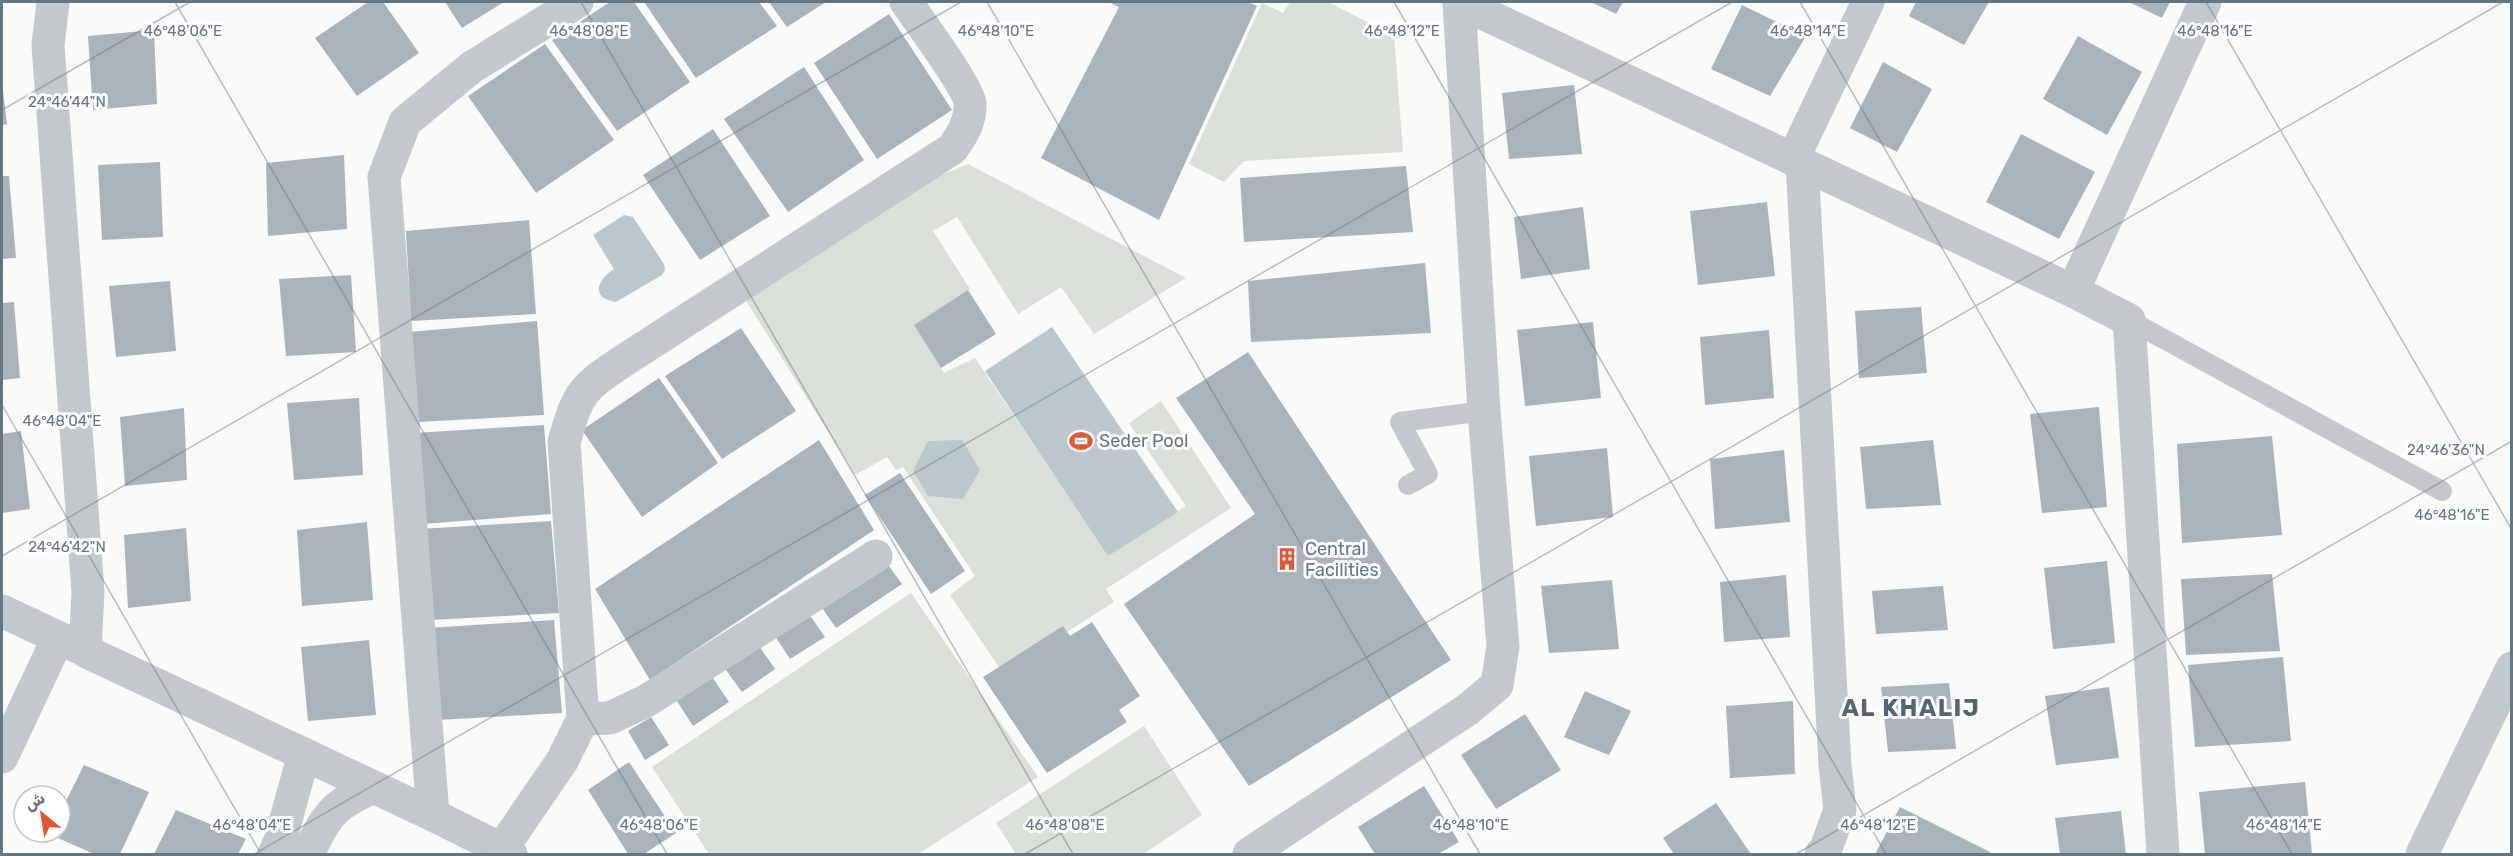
<svg xmlns="http://www.w3.org/2000/svg" width="2513" height="856" viewBox="0 0 2513 856" font-family="Rubik,'Noto Naskh Arabic',sans-serif">
<style>
.green{fill:#dadfd7}
.water{fill:#bbc7cb}
.building{fill:#aab3b9}
.lines{fill:none;stroke-linecap:round;stroke-linejoin:round}
.service{stroke:#c3c8cc;stroke-width:20}
.minor{stroke:#c3c8cc;stroke-width:33}
.tertiary{stroke:#c3c8cc;stroke-width:33}
.ticks{fill:none;stroke:#657683;stroke-width:1.5;stroke-opacity:0.45}
.labels{text-anchor:middle;stroke-width:6;stroke-linejoin:round;paint-order:stroke}
.poi-label{font-size:18px;fill:#657683;stroke:#fff;text-anchor:start}
.district-label{font-size:24px;font-weight:bold;letter-spacing:1.5px;fill:#57646e;stroke:#fff}
.ticks-label{font-size:15px;text-anchor:middle;fill:#657683;stroke:#fff;stroke-width:6;stroke-linejoin:round;paint-order:stroke}
</style>
<rect width="100%" height="100%" fill="#fafaf8"/>
<g class="green">
<polygon points="1290,2 1328,2 1394,36 1403,152 1244,161 1224,182 1189,164 1262,3 1283,13"/>
<polygon points="968,164 1186,278 1094,334 1061,287 1018,314 957,217 933,231 970,289 914,325 944,373 975,358 1108,555 1186,506 1129,423 1161,401 1231,508 1106,589 1114,602 1003,673 950,595 975,576 903,467 896,470 887,457 855,475 743,296 890,196"/>
<polygon points="911,593 1038,777 918,854 709,854 652,767"/>
<polygon points="1144,726 1202,815 1143,854 1016,854 996,823"/>
</g>
<g class="water">
<path d="M 624,215 L 633,217 L 664,264 L 665,270 L 662,275 L 616,302 C 590,298 597,280 614,269 L 593,235 Z"/>
<polygon points="1052,327 1178,512 1108,556 985,371"/>
<polygon points="962,440 980,470 963,499 928,496 913,471 928,441"/>
</g>
<g class="building">
<polygon points="368,2 383,2 419,53 357,96 315,38"/>
<polygon points="445,2 504,2 462,28"/>
<polygon points="610,2 634,2 690,82 617,131 552,40"/>
<polygon points="644,2 759,2 777,26 696,78"/>
<polygon points="769,2 826,2 787,27"/>
<polygon points="1109,2 1248,2 1257,6 1159,220 1041,158 1119,7"/>
<polygon points="1591,2 1623,2 1616,14"/>
<polygon points="1916,2 1989,2 1964,45 1909,16"/>
<polygon points="2129,2 2170,2 2162,18"/>
<polygon points="1742,5 1806,36 1770,96 1711,69"/>
<polygon points="889,14 952,110 877,159 814,63"/>
<polygon points="154,30 157,104 93,110 88,36"/>
<polygon points="2078,36 2142,72 2107,135 2043,99"/>
<polygon points="545,44 614,140 536,193 468,96"/>
<polygon points="1883,62 1932,89 1897,152 1850,128"/>
<polygon points="804,67 864,160 788,212 724,119"/>
<polygon points="2,82 7,124 2,125"/>
<polygon points="1574,85 1582,154 1509,159 1502,93"/>
<polygon points="713,129 770,216 700,260 643,175"/>
<polygon points="2021,134 2095,172 2059,239 1986,202"/>
<polygon points="344,155 347,229 268,236 266,163"/>
<polygon points="160,162 163,237 102,240 98,165"/>
<polygon points="1406,166 1413,232 1244,242 1240,178"/>
<polygon points="2,176 9,176 16,258 2,259"/>
<polygon points="1767,202 1775,276 1698,285 1690,211"/>
<polygon points="1583,207 1590,269 1521,279 1514,217"/>
<polygon points="529,220 536,314 411,321 406,231"/>
<polygon points="1425,263 1431,333 1251,342 1248,281"/>
<polygon points="351,275 356,352 286,356 279,279"/>
<polygon points="170,281 176,351 116,357 109,286"/>
<polygon points="968,290 996,334 941,368 914,325"/>
<polygon points="14,302 20,378 2,380 2,303"/>
<polygon points="1921,307 1927,373 1859,378 1855,311"/>
<polygon points="537,321 544,415 418,422 409,332"/>
<polygon points="1593,322 1601,398 1525,406 1517,330"/>
<polygon points="741,328 796,411 722,459 665,376"/>
<polygon points="1769,330 1774,398 1705,405 1700,337"/>
<polygon points="1248,352 1451,660 1249,786 1124,604 1255,514 1176,398"/>
<polygon points="659,378 718,463 642,517 582,430"/>
<polygon points="359,398 363,475 294,480 287,403"/>
<polygon points="2099,407 2107,507 2042,513 2030,414"/>
<polygon points="184,408 187,480 125,486 120,417"/>
<polygon points="544,425 551,514 423,524 415,433"/>
<polygon points="21,431 30,509 2,513 2,434"/>
<polygon points="2272,436 2282,535 2182,543 2177,444"/>
<polygon points="819,440 874,530 650,680 595,589"/>
<polygon points="1933,440 1941,505 1866,509 1860,447"/>
<polygon points="1607,448 1613,517 1536,526 1529,456"/>
<polygon points="1784,450 1790,522 1715,529 1710,459"/>
<polygon points="900,473 965,571 931,594 865,495"/>
<polygon points="551,521 559,613 430,620 420,529"/>
<polygon points="367,522 373,600 302,606 297,530"/>
<polygon points="186,528 191,601 128,608 124,535"/>
<polygon points="884,559 902,584 836,628 818,602"/>
<polygon points="2107,561 2115,643 2053,649 2044,568"/>
<polygon points="2272,574 2280,651 2186,655 2181,579"/>
<polygon points="1786,575 1790,637 1724,642 1720,582"/>
<polygon points="1612,580 1619,649 1549,653 1541,586"/>
<polygon points="1943,586 1948,630 1876,634 1872,591"/>
<polygon points="807,611 825,637 790,659 773,633"/>
<polygon points="554,620 562,713 437,720 427,628"/>
<polygon points="1092,622 1140,696 1119,710 1127,722 1047,773 983,677 1063,626 1070,636"/>
<polygon points="369,640 376,715 308,721 301,647"/>
<polygon points="757,643 775,669 742,692 723,666"/>
<polygon points="2283,657 2291,741 2195,747 2188,665"/>
<polygon points="710,674 729,702 693,726 675,698"/>
<polygon points="1949,683 1956,749 1888,752 1881,687"/>
<polygon points="2109,687 2119,758 2056,765 2045,696"/>
<polygon points="1585,691 1631,711 1609,755 1564,737"/>
<polygon points="1793,701 1795,774 1730,778 1726,706"/>
<polygon points="1525,714 1561,770 1496,809 1461,755"/>
<polygon points="651,717 669,745 645,760 628,731"/>
<polygon points="629,762 676,833 644,854 628,854 588,790"/>
<polygon points="84,765 149,792 120,854 94,854 49,834 50,832 60,832 60,813"/>
<polygon points="2305,782 2312,854 2205,854 2199,792"/>
<polygon points="1424,786 1459,842 1438,854 1375,854 1358,827"/>
<polygon points="1716,803 1751,854 1674,854 1663,838"/>
<polygon points="1900,807 1990,852 1989,854 1875,854"/>
<polygon points="176,810 246,839 238,854 154,854"/>
<polygon points="2121,811 2126,854 2060,854 2055,818"/>
</g>
<g class="lines">
<g class="service">
<polyline points="2129,320 2442,491"/>
<polyline points="1408,485 1428,474 1400,422 1484,411"/>
</g>
<g class="minor">
<polyline points="53,2 48,45 88,592 85,651 433,815 511,854"/>
<polyline points="1459,2 2073,291 2129,320 2163,854"/>
<polyline points="1793,159 1868,2"/>
<polyline points="1802,163 1835,765 1840,810 1825,851 1821,854"/>
<polyline points="2073,291 2205,2"/>
<polyline points="2,611 78,647"/>
<polyline points="583,719 610,718 646,701 876,556"/>
<polyline points="2,757 58,638"/>
<polyline points="433,815 384,177 405,122 472,67 577,2"/>
<path d="M 501,850 L 562,761 L 583,719 L 564,442 C 578,393 581,389 623,361 L 952,149 C 962,135 971,122 970,103 C 968,87 918,19 906,2"/>
<polyline points="274,854 280,841 304,754"/>
<path d="M 308,854 C 327,814 333,805 374,787"/>
<polyline points="1249,854 1467,710 1497,685 1503,646 1484,411 1459,2"/>
</g>
<polyline class="tertiary" points="2422,854 2512,668"/>
</g>
<path class="ticks" d="M 175,2 L 667,854M 581,2 L 1073,854M 987,2 L 1480,854M 1394,2 L 1886,854M 1800,2 L 2292,854M 2206,2 L 2512,530M 2,110 L 190,2M 2,405 L 261,854M 2,556 L 961,2M 254,854 L 1732,2M 1025,854 L 2503,2M 1796,854 L 2512,441"/>
<defs>
<g id="stadium-bare" transform="scale(1.8)"><path d="M0-5a6.5 5 0 1 0 0 10a6.5 5 0 1 0 0-10ZM-3.5-1.8h7v3.6h-7Z" fill="#e4572e" stroke="#fff" stroke-width="2.5" paint-order="stroke"/></g>
<g id="building-bare" transform="scale(1.8)"><path d="M-4-6H4V6H1V3H-1V6H-4ZM-2.5-4.3h1.7v1.8h-1.7ZM.8-4.3h1.7v1.8H.8ZM-2.5-1h1.7V.8h-1.7ZM.8-1h1.7V.8H.8Z" fill="#e4572e" stroke="#fff" stroke-width="2.5" paint-order="stroke"/></g>
</defs>
<g fill-rule="evenodd">
<use href="#stadium-bare" x="1081" y="441"/>
<use href="#building-bare" x="1287" y="559"/>
</g>
<g class="labels">
<g class="poi-label">
<text x="1099" y="447">Seder Pool</text>
<text x="1305" y="555">Central<tspan x="1305" dy="21">Facilities</tspan></text>
</g>
<g class="district-label">
<text x="1911" y="716">AL KHALIJ</text>
</g>
</g>
<g class="ticks-label">
<text x="183" y="36">46°48'06"E</text>
<text x="589" y="36">46°48'08"E</text>
<text x="996" y="36">46°48'10"E</text>
<text x="1402" y="36">46°48'12"E</text>
<text x="1808" y="36">46°48'14"E</text>
<text x="2215" y="36">46°48'16"E</text>
<text x="67" y="107">24°46'44"N</text>
<text x="62" y="426">46°48'04"E</text>
<text x="2446" y="455">24°46'36"N</text>
<text x="2452" y="520">46°48'16"E</text>
<text x="67" y="552">24°46'42"N</text>
<text x="252" y="830">46°48'04"E</text>
<text x="659" y="830">46°48'06"E</text>
<text x="1065" y="830">46°48'08"E</text>
<text x="1471" y="830">46°48'10"E</text>
<text x="1878" y="830">46°48'12"E</text>
<text x="2284" y="830">46°48'14"E</text>
</g>
<rect width="2513" height="856" fill="none" stroke="#657683" stroke-width="6"/>
<g transform="translate(42 814) rotate(330)"><circle r="28" fill="#ffffff" stroke="#c1c8cd" stroke-width="1.5"/>
<path d="M0-4.5L10 22L0 15L-10 22Z" fill="#e4572e"/>
<text y="-9" font-size="16" font-weight="bold" text-anchor="middle" fill="#657683">ش</text>
</g>
</svg>
